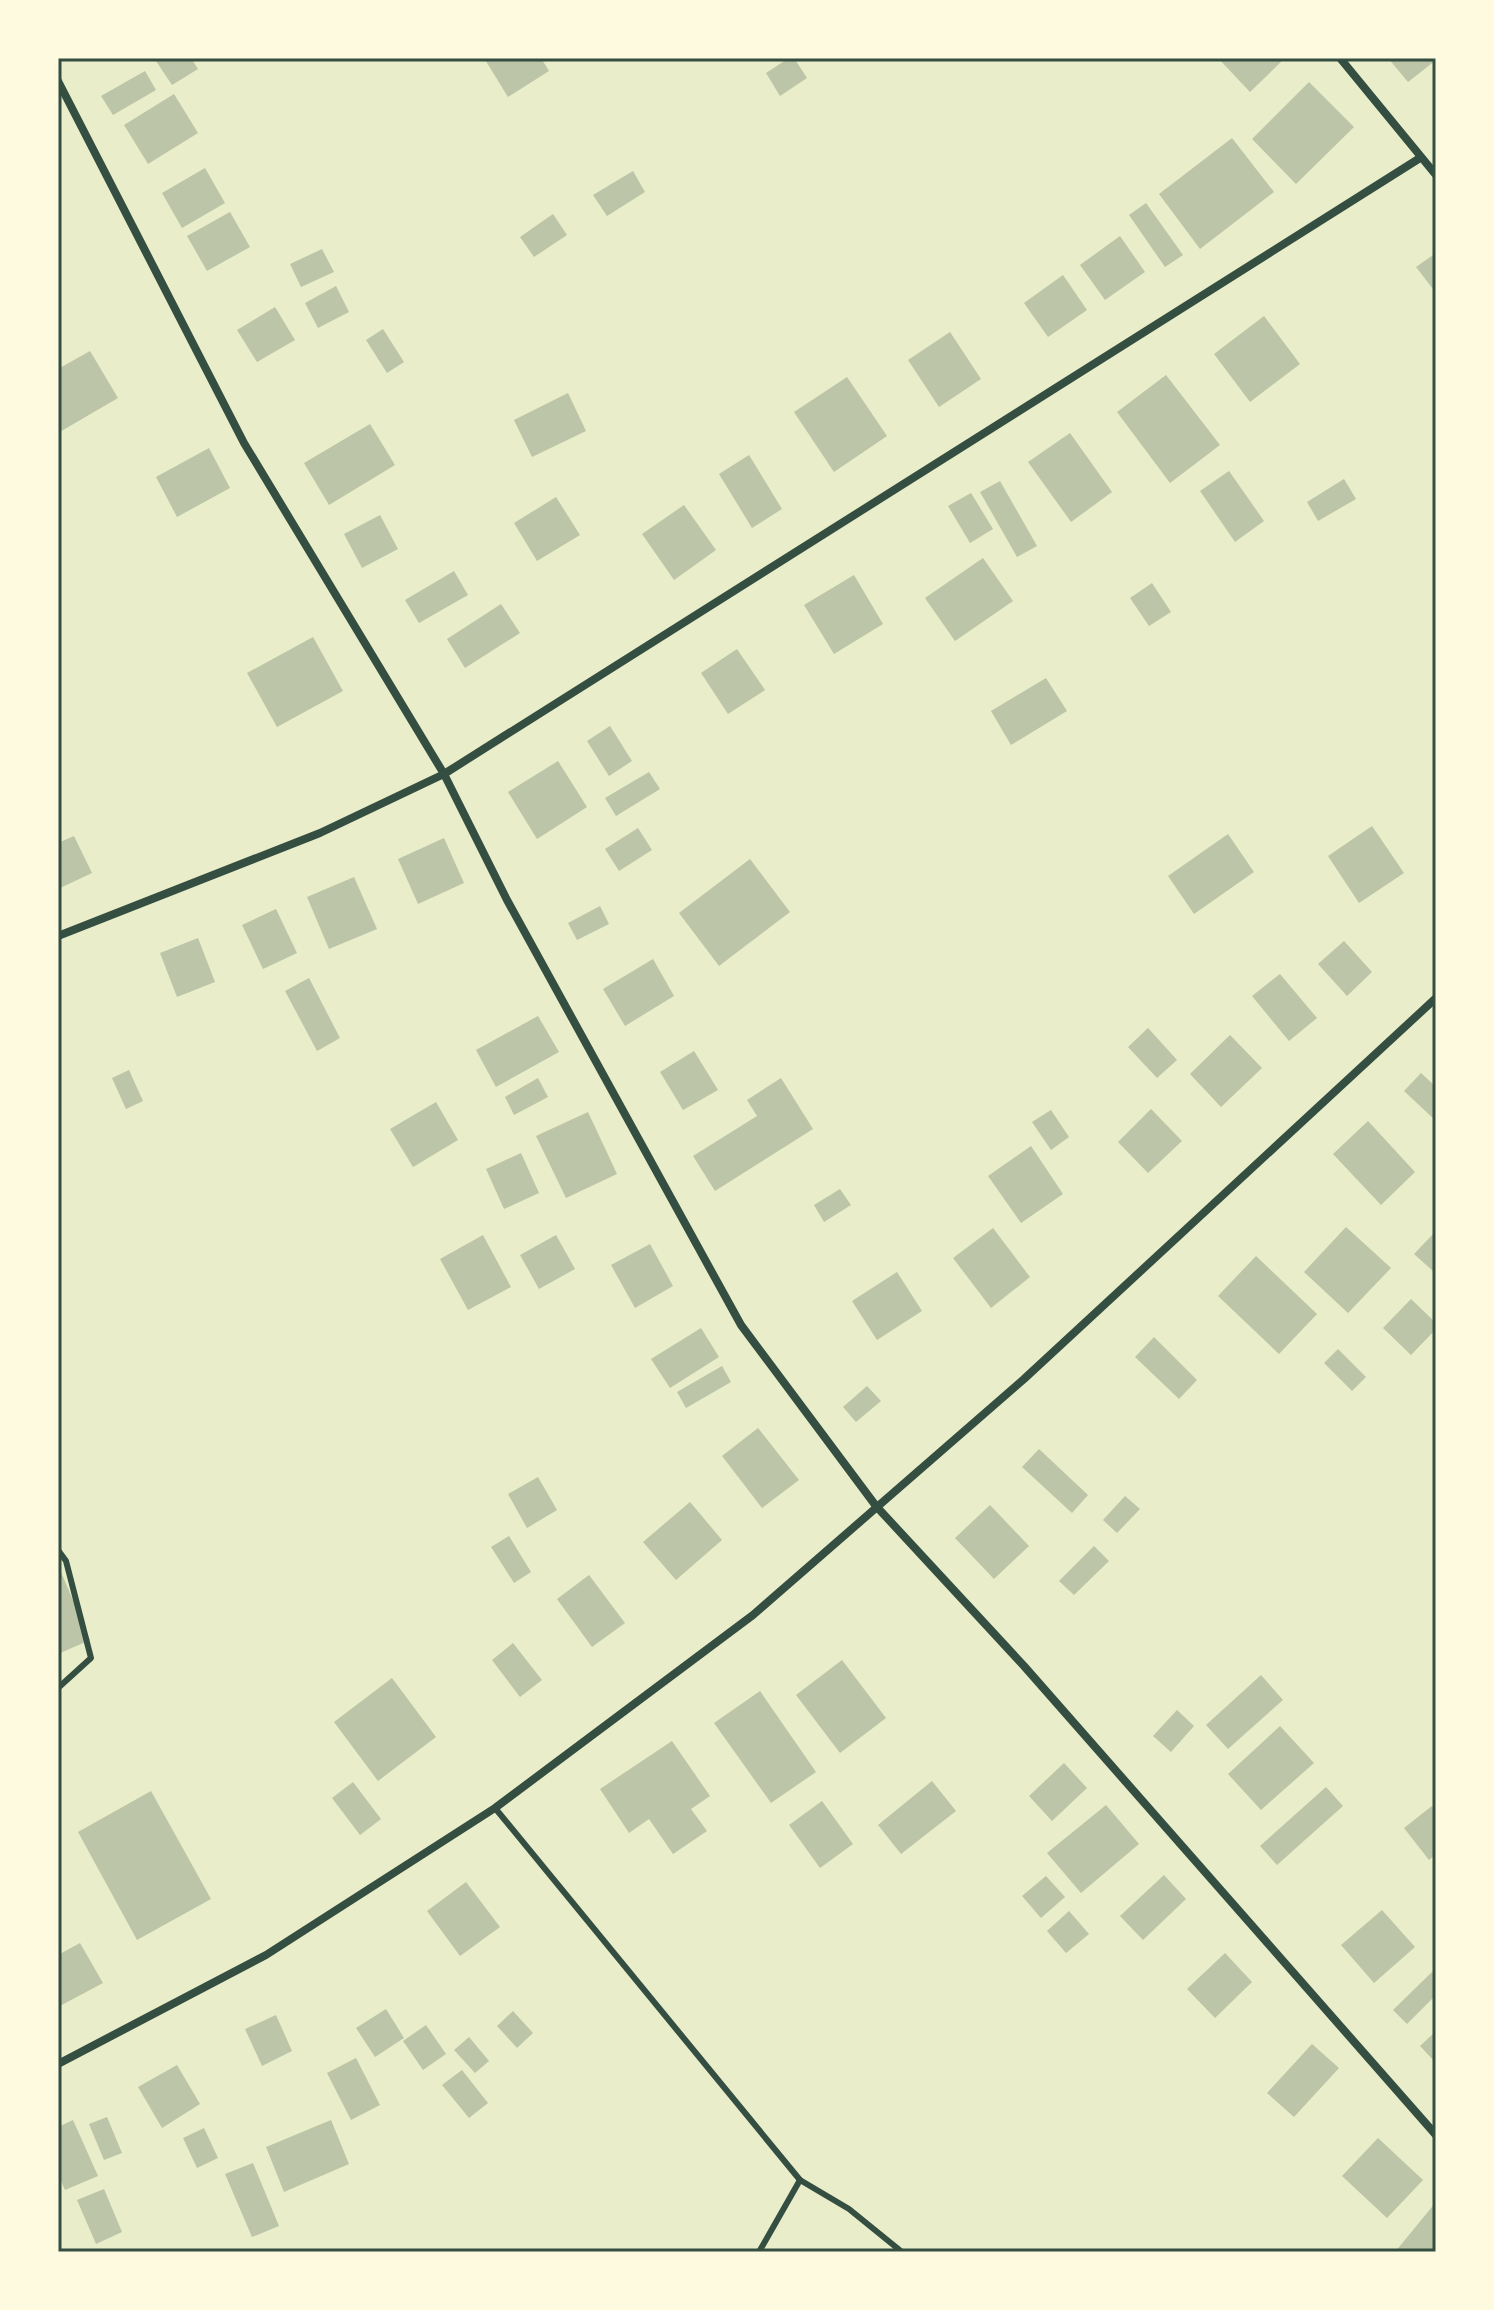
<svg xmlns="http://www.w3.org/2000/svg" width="1494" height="2310" viewBox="0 0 1494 2310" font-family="'Alegreya Sans',sans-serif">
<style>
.building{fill:#bcc5a7}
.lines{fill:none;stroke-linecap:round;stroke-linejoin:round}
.service{stroke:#344e41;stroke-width:6}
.minor{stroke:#344e41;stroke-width:8}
.neatline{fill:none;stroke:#344e41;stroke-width:3}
</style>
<rect width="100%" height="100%" fill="#e9edc9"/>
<g class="building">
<polygon points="154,58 191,58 198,69 172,85"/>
<polygon points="484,58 541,58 549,71 508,97"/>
<polygon points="789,58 794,58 807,78 780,96 766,73"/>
<polygon points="1218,58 1285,58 1250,92"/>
<polygon points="1388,58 1436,58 1436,60 1408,82"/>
<polygon points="145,71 156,90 113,115 101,96"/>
<polygon points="1309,82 1354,127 1296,184 1252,139"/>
<polygon points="174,94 198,133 148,164 124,125"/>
<polygon points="1232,138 1274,192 1200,249 1159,194"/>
<polygon points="205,168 225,203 182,228 162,193"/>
<polygon points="633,171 645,192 607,216 593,195"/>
<polygon points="1146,203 1183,255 1165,267 1129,215"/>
<polygon points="230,212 250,247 207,271 187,236"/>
<polygon points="553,214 567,235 534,257 520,237"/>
<polygon points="1120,236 1145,272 1105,300 1080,265"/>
<polygon points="322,249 334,272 301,287 290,264"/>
<polygon points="1436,253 1436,293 1416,267"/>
<polygon points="1063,275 1087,310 1048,337 1024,303"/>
<polygon points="336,286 349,312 318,328 305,303"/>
<polygon points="275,307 295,340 257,362 237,330"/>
<polygon points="1264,316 1300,364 1250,402 1214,354"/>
<polygon points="383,329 404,362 387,373 366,340"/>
<polygon points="950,332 981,379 939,407 908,360"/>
<polygon points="90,351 118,398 58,433 58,369"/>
<polygon points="1166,375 1220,445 1170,483 1117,412"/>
<polygon points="847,377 887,436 834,472 794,412"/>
<polygon points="568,393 586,431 532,457 514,420"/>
<polygon points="370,424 395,465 329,505 304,463"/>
<polygon points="1070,433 1112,492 1071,522 1028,462"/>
<polygon points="209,448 230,488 177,517 156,477"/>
<polygon points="749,455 782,509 752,528 719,474"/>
<polygon points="1229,471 1264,521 1235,542 1200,491"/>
<polygon points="1344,479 1356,499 1318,521 1307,502"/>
<polygon points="1000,481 1037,546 1017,557 980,492"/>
<polygon points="971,493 993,529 970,543 948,506"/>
<polygon points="556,497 580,535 537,561 514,523"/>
<polygon points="684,505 716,550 674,580 642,534"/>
<polygon points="380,515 398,549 362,568 344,534"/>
<polygon points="983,558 1013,601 955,641 925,598"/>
<polygon points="454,571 468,595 419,623 405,600"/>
<polygon points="854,575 883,624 834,654 804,605"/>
<polygon points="1152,583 1171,612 1149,626 1130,598"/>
<polygon points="501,604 520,633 465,668 447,639"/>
<polygon points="313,637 343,691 277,727 247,673"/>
<polygon points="737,649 765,690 728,714 701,673"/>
<polygon points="1046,678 1067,711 1011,745 991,711"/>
<polygon points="610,726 632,761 609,776 587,741"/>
<polygon points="558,761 587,807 537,839 508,792"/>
<polygon points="649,772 660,789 616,816 605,798"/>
<polygon points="1372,826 1404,873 1359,903 1328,856"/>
<polygon points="638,828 652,850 619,871 605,849"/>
<polygon points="1228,834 1254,872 1194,914 1168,876"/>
<polygon points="74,836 92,873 58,889 58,843"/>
<polygon points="444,838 464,883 418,904 398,859"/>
<polygon points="750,859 790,912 719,966 679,913"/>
<polygon points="354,877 377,929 329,949 307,897"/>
<polygon points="600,906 609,924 577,940 568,923"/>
<polygon points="276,909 297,953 263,969 242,925"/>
<polygon points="198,938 215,982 177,997 160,953"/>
<polygon points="1344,941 1372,972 1347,996 1318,964"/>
<polygon points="653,959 674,996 625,1026 603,989"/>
<polygon points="1280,974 1317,1018 1289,1041 1252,996"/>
<polygon points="309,978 340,1038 317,1051 285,991"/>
<polygon points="538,1016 559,1052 496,1087 476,1050"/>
<polygon points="1148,1028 1177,1060 1157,1078 1128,1047"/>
<polygon points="1230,1035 1262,1068 1221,1107 1190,1074"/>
<polygon points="694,1051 718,1090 683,1110 660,1072"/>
<polygon points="129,1070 143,1101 126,1109 112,1078"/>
<polygon points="1421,1073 1436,1087 1436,1121 1404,1091"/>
<polygon points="538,1078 548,1097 514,1115 505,1097"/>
<polygon points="781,1078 813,1129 715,1191 693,1156 757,1116 747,1100"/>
<polygon points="436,1102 458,1140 413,1167 390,1129"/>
<polygon points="1151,1109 1182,1141 1148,1173 1118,1142"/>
<polygon points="1051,1110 1069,1137 1051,1150 1032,1122"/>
<polygon points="588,1112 617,1174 566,1198 536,1136"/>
<polygon points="1368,1121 1415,1172 1381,1205 1333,1154"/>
<polygon points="1031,1146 1063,1194 1021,1223 988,1176"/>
<polygon points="521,1153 539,1193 504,1209 486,1169"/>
<polygon points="840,1189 851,1205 824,1222 814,1205"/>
<polygon points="1346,1227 1391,1268 1348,1313 1304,1272"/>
<polygon points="993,1228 1030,1277 991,1308 953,1258"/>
<polygon points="1436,1231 1436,1270 1434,1272 1414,1254"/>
<polygon points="483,1235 511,1287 468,1310 440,1259"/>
<polygon points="556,1235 575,1269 539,1289 520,1255"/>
<polygon points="650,1244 673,1286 635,1308 611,1265"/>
<polygon points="1256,1256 1317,1314 1279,1354 1218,1296"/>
<polygon points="897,1272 922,1311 877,1340 852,1301"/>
<polygon points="1411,1299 1436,1323 1436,1329 1411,1355 1383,1328"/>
<polygon points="701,1328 719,1357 670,1388 651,1359"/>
<polygon points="1154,1337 1197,1380 1179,1399 1135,1357"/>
<polygon points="1338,1349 1366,1377 1352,1391 1324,1363"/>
<polygon points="722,1366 731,1382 686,1408 677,1392"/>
<polygon points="867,1386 881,1401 856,1422 843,1407"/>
<polygon points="758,1428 799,1480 762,1508 722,1456"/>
<polygon points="1039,1449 1088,1495 1072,1513 1022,1467"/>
<polygon points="538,1477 557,1510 527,1528 508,1494"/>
<polygon points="1125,1496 1140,1509 1117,1533 1103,1520"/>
<polygon points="690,1502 722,1540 676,1580 643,1542"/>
<polygon points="990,1505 1029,1546 994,1579 955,1538"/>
<polygon points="509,1536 531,1572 514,1583 491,1547"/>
<polygon points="1094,1546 1109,1561 1074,1595 1059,1581"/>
<polygon points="58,1565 90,1640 58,1654"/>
<polygon points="589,1575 625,1623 592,1647 557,1599"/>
<polygon points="513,1643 542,1680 520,1697 492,1660"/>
<polygon points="842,1660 886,1718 840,1753 796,1695"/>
<polygon points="1261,1675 1283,1700 1228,1749 1206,1725"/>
<polygon points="392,1678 436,1737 378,1781 334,1722"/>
<polygon points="760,1691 816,1772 771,1803 714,1723"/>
<polygon points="1177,1710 1194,1726 1171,1752 1153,1736"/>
<polygon points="1280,1726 1314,1763 1261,1810 1228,1774"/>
<polygon points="672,1741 710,1796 691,1809 707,1831 673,1854 649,1819 629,1833 600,1789"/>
<polygon points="1064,1763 1087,1788 1052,1821 1029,1796"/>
<polygon points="932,1781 956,1811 901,1854 878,1825"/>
<polygon points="353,1782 381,1819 360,1835 332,1798"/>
<polygon points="1326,1787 1343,1806 1277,1865 1260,1846"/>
<polygon points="151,1791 211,1899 137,1940 78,1832"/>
<polygon points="822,1801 853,1844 820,1868 789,1825"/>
<polygon points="1106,1805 1139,1844 1081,1893 1047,1853"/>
<polygon points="1432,1806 1436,1811 1436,1854 1429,1860 1404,1828"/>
<polygon points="1164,1875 1186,1899 1143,1940 1120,1916"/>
<polygon points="1046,1876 1065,1897 1041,1918 1022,1896"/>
<polygon points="466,1882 500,1927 460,1956 427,1911"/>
<polygon points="1382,1910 1415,1947 1374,1983 1341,1945"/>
<polygon points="1069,1911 1089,1934 1066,1953 1047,1931"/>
<polygon points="80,1943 103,1983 58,2007 58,1955"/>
<polygon points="1225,1953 1252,1982 1215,2018 1187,1989"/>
<polygon points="1432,1972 1436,1976 1436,1995 1407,2024 1393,2010"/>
<polygon points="386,2009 404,2038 375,2057 356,2028"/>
<polygon points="513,2011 533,2033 517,2048 497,2026"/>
<polygon points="276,2015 292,2051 262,2066 245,2029"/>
<polygon points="426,2025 446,2054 423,2070 403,2041"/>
<polygon points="1436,2031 1436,2063 1420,2046"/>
<polygon points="469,2037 489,2061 475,2073 454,2050"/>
<polygon points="1312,2044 1339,2068 1294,2117 1267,2093"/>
<polygon points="356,2058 380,2105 351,2120 327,2073"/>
<polygon points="177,2065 200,2104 162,2128 138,2087"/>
<polygon points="462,2070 488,2103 469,2118 442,2085"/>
<polygon points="107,2117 122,2153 104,2160 89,2124"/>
<polygon points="73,2120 98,2176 65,2190 58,2174 58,2127"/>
<polygon points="331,2120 349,2164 284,2192 266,2147"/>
<polygon points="204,2128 218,2158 197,2168 183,2138"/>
<polygon points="1378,2138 1423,2180 1387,2218 1342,2176"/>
<polygon points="253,2163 279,2226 252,2237 225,2174"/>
<polygon points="104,2189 122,2232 96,2244 77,2200"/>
<polygon points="1436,2202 1436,2248 1433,2252 1395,2252"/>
</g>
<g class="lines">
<g class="service">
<polyline points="58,1550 66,1561 91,1658 58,1688"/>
<polyline points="495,1808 800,2180 849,2209 902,2252"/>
<polyline points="759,2252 800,2180"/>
</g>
<g class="minor">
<polyline points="1340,58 1436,175"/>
<polyline points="58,81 244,443 444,774 507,900 741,1325 876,1506 1024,1666 1436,2135"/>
<polyline points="58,936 320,833 444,774 1420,158"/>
<polyline points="58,2064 266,1955 495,1808 753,1615 1024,1379 1436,998"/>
</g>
</g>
<rect width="1494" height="2310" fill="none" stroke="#fefae0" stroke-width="120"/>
<rect x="60" y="60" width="1374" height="2190" class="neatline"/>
</svg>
